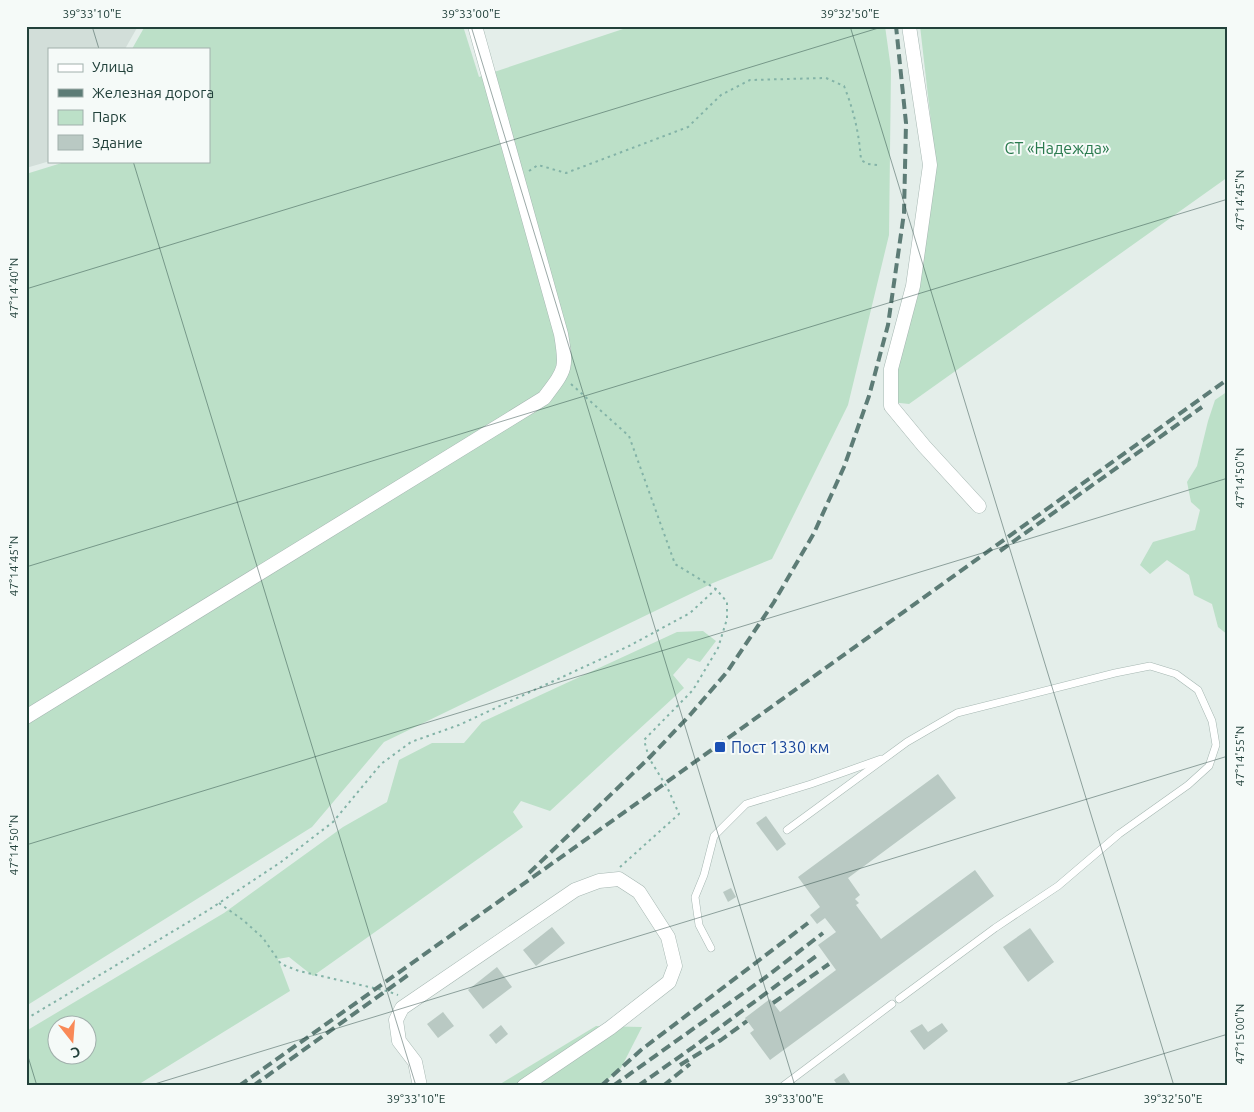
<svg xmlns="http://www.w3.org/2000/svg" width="1254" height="1112" viewBox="0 0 1254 1112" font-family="Ubuntu,sans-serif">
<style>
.built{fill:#d2ded9}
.green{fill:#bce0c8;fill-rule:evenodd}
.building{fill:#b9c9c3}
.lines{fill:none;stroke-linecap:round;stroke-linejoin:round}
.service-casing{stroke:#a6b7b2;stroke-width:8}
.minor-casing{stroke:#a6b7b2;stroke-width:15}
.path{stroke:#83b3a7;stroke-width:2;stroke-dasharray:2.5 4;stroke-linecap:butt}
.service{stroke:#fff;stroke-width:7}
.minor{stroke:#fff;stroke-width:14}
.rail{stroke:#5d7c76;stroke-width:4;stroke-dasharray:10 5;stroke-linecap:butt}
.ticks{fill:none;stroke:#22413b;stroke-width:1;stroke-opacity:0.45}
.transit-dot{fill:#1a4fb4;stroke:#f5faf8;stroke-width:2}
.labels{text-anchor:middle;stroke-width:4;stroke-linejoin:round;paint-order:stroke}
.park-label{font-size:16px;fill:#2a7a4e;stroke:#f5faf8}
.transit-label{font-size:16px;fill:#164399;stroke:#f5faf8;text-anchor:start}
.neatline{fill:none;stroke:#22413b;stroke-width:2}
.ticks-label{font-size:12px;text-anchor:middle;fill:#22413b}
</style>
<rect width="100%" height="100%" fill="#e4eeea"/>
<polygon class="built" points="26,26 138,26 125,49 49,49 50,161 26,168"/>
<g class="green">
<polygon points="145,26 463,26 479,77 632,26 885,26 891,69 889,235 848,405 772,559 713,583 384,742 312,827 26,1006 26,174 68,161 209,161 209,49 132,49"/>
<polygon points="920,26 1228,26 1228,177 909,404 891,402 934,148"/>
<polygon points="1228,391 1228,635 1218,627 1212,604 1194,595 1189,575 1167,560 1150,574 1140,565 1153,542 1195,530 1200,510 1191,502 1187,482 1197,466 1208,421 1215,400"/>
<path d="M 703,631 L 716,641 L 700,662 L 688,658 L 673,675 L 684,688 L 550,811 L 521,801 L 513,812 L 523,827 L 313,976 L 289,957 L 278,959 L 290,991 L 136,1086 L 26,1086 L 26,1031 L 224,913 L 343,827 L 387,802 L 399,760 L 432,743 L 464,743 L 482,722 L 677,632 ZM 58,1024 L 88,1024 L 88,1054 L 58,1054 Z"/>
<polygon points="596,1026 642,1027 621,1068 600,1086 497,1086"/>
</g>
<g class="building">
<polygon points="938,774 956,798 848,878 860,895 855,899 859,903 856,905 881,939 975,870 994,896 770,1060 750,1033 754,1030 745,1018 770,999 780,1012 836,970 818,945 836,932 825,918 817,924 810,915 820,907 798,877"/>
<polygon points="766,816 786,844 777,851 756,823"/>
<polygon points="731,888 736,897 728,902 723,892"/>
<polygon points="552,927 565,943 536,966 523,950"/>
<polygon points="1030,928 1054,962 1028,982 1003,947"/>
<polygon points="497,967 512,987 483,1009 468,990"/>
<polygon points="443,1012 454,1026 438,1038 427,1024"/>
<polygon points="942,1023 948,1031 924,1050 910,1031 922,1024 928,1032"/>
<polygon points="501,1025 508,1034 496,1044 489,1035"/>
<polygon points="844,1073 852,1086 838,1086 834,1080"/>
</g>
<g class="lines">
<g class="service-casing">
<g id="service">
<polyline points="787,830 907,742 957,713 1115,673 1150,666 1176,674 1198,690 1212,721 1216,745 1209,766 1188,785 1119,834 1058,886 995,928 899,999"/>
<polyline points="711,948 699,925 695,897 704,875 714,836 746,804 811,784 881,759"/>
<polyline points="783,1086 892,1004"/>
</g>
</g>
<g class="minor-casing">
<g id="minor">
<polyline points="909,26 930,165 913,286 891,369 891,406 924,446 979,506"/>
<path d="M 26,717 L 544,398 C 566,369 567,369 561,334 L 475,26"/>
<polyline points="420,1086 415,1062 399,1041 396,1020 402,1008 575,890 599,881 619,879 639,892 668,937 675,966 669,982 610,1028 524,1086"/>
</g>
</g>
<g class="path">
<path d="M 529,171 L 538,165 L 566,173 L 688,127 L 721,95 L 750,80 L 826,78 L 844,86 C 854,111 859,133 861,160 L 868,164 L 877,165"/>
<polyline points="571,384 629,436 675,564 716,589 727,602 727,619 718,648 693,690 644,740 649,758 668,789 679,814 620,867"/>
<polyline points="219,903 243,920 263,938 281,964 299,971 387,991 398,995"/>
<polyline points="26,1019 207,911 281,862 333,822 381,764 411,742 459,725 629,646 690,613 716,589"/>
</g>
<use href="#service" class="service"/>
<use href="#minor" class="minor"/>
<g class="rail">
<polyline points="1000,551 1202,407"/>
<polyline points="529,873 649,758 690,715 727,672 774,602 814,533 844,467 869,396 888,325 904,213 906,123 896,26"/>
<polyline points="773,1003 829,964"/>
<polyline points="680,1065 721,1040 747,1021"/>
<polyline points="239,1086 664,784 1228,379"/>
<polyline points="253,1086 411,973"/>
<polyline points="601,1086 641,1050 808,923"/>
<polyline points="613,1086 766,977 823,933"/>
<polyline points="638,1086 692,1048 819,954"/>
<polyline points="663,1086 690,1064"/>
</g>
</g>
<path class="ticks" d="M 92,26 L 99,49M 471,26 L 795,1086M 850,26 L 1174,1086M 133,161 L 416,1086M 26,289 L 885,26M 26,567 L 1228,199M 26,845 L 1228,478M 26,1050 L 37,1086M 148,1086 L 1228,756M 1058,1086 L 1228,1034"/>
<rect class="transit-dot" x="714" y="741" width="12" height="12" rx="2.5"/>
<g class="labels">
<g class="park-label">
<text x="1057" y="154">СТ «Надежда»</text>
</g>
<g class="transit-label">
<text x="731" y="753">Пост 1330 км</text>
</g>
</g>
<rect width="1254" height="1112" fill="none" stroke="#f5faf8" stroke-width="55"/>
<rect x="48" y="48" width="162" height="115" fill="#f5faf8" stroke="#a1b0ac"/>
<rect x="58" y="64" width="25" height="8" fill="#ffffff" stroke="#a1b0ac"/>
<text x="92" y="72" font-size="15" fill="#22413b">Улица</text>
<rect x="58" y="89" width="25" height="8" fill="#5d7c76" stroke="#a1b0ac"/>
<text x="92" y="98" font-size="15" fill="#22413b">Железная дорога</text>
<rect x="58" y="110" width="25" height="15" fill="#bce0c8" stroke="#a1b0ac"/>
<text x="92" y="122" font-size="15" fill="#22413b">Парк</text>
<rect x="58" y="135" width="25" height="15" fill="#b9c9c3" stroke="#a1b0ac"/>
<text x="92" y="148" font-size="15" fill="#22413b">Здание</text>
<g transform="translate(72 1040) rotate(163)"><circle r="24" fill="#f5faf8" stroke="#a1b0ac"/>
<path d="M0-4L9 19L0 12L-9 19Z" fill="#f98957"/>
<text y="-8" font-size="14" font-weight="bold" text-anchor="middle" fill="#22413b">С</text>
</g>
<rect x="28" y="28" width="1198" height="1056" class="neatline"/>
<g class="ticks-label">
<text x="92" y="18">39°33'10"E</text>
<text x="471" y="18">39°33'00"E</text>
<text x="850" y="18">39°32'50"E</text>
<text transform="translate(1240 200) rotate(-90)" y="4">47°14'45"N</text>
<text transform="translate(14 288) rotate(-90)" y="4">47°14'40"N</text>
<text transform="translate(1240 478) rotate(-90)" y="4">47°14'50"N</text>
<text transform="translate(14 566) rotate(-90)" y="4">47°14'45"N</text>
<text transform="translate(1240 756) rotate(-90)" y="4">47°14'55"N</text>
<text transform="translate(14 845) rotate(-90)" y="4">47°14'50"N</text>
<text transform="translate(1240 1034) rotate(-90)" y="4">47°15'00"N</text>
<text x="416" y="1103">39°33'10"E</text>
<text x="794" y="1103">39°33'00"E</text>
<text x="1173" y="1103">39°32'50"E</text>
</g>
</svg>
